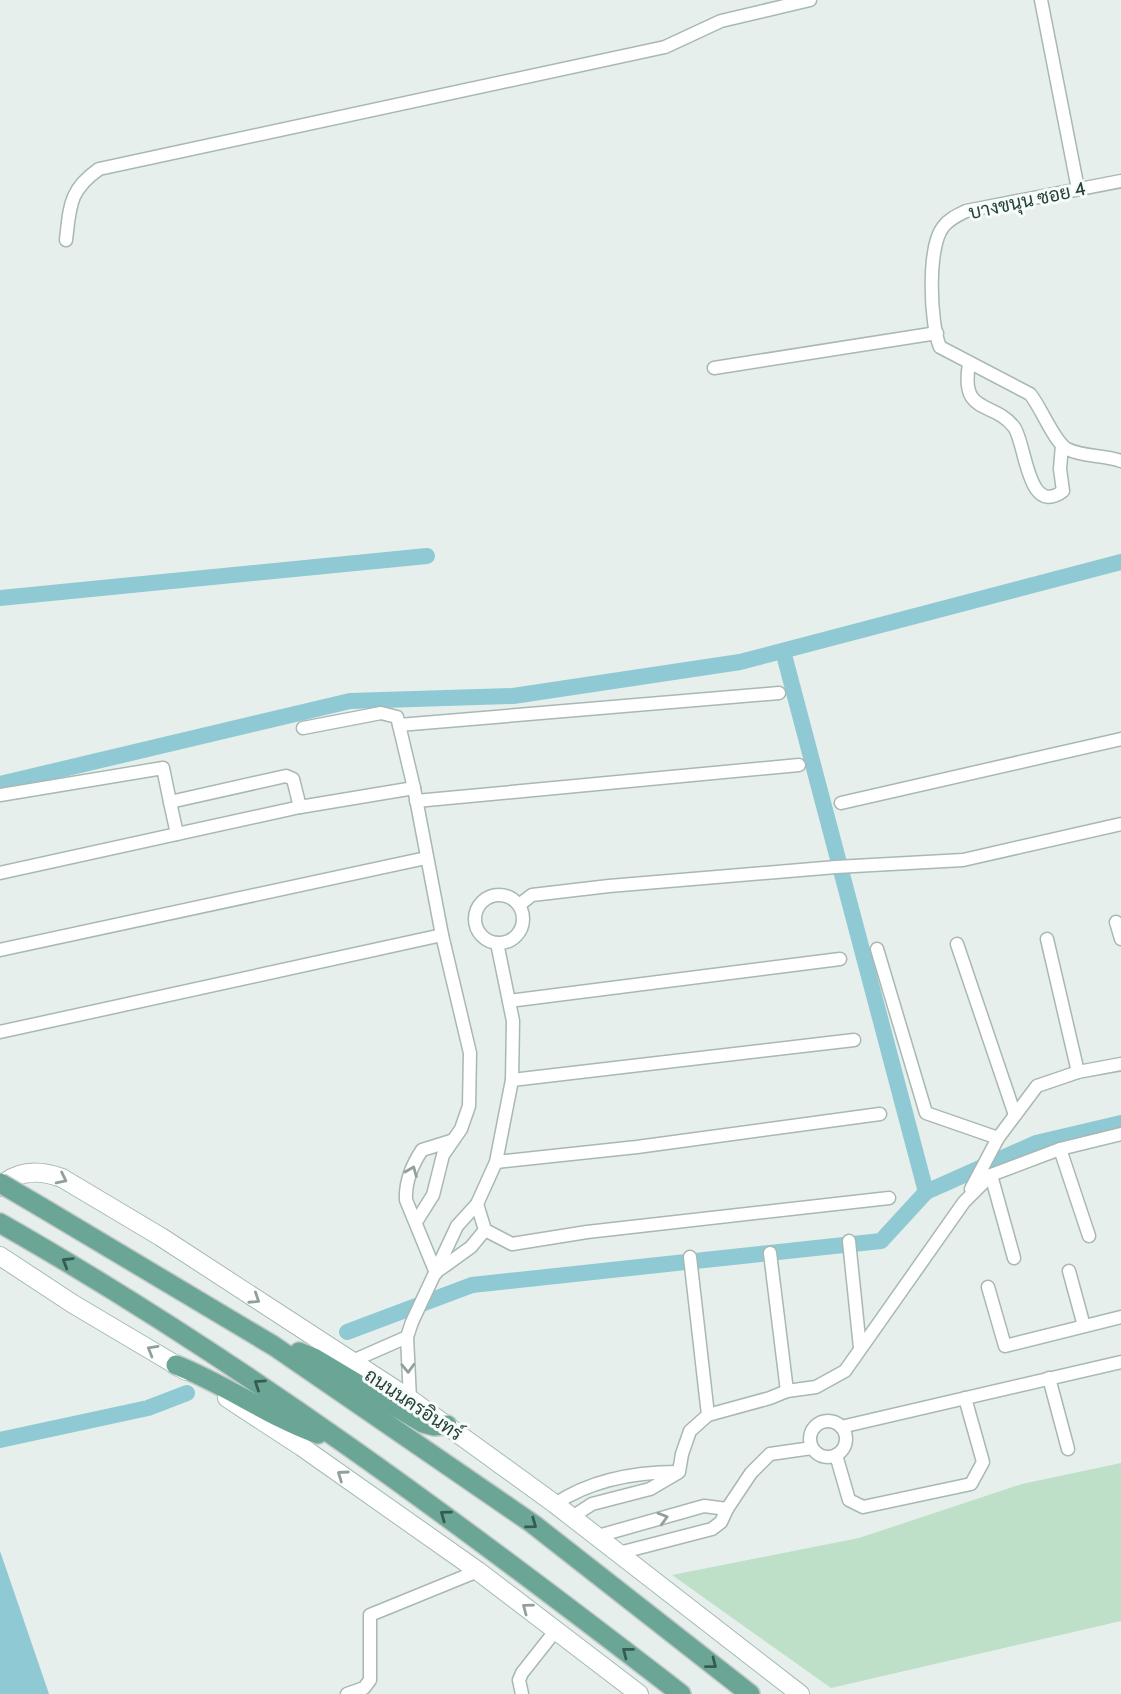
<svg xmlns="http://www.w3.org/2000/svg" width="1121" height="1694" viewBox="0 0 1121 1694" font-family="Cabin,Sarabun,sans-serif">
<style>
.green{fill:#bfe0c8}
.water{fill:#8ec9d4}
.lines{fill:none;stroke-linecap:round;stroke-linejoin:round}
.canal{stroke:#8ec9d4;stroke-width:16}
.minor-casing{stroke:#a8b8b2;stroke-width:15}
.secondary-casing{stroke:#a4bbb3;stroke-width:20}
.primary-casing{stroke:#c2cac8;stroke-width:22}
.minor{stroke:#fff;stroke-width:12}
.secondary{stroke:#fff;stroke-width:18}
.primary{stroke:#6aa596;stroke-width:19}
.primary-bridge-casing{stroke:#c2cac8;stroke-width:22;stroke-linecap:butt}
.primary-bridge{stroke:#6aa596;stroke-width:19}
.oneway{stroke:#92a09c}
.oneway2{stroke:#365b51}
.labels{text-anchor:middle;stroke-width:6;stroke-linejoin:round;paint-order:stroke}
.street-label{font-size:19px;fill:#24423a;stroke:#f7fbf9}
</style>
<rect width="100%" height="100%" fill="#e6efeb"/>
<polygon class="green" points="1121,1463 1121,1621 831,1688 672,1575 859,1538 1022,1484"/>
<polygon class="water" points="0,1551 49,1694 0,1694"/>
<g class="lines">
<g class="canal">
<polyline points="0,598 427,556"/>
<polyline points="783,651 926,1192"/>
<polyline points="0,784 350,701 513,696 740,662 1121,562"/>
<polyline points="347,1332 472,1285 881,1241 926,1192 1036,1143 1121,1123"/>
<polyline points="0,1440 148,1408 187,1393"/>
</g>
<g class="minor-casing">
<g id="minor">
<polyline points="1041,0 1078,189"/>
<path d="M 1121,181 L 966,211 C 958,215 949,219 943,227 C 927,247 930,324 940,347 L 1030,394 C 1041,407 1054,442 1067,449 C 1083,457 1104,455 1121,461"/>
<path d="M 66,240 C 70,206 69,190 99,169 L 665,47 L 721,21 L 810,0"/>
<path d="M 969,364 C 960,416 993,400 1014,427 C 1026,443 1027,518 1063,491 L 1060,469 L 1062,445"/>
<polyline points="714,368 937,333"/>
<polyline points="303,728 381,713 397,717 399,725"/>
<polyline points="0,795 163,768 170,802"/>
<polyline points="416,801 799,765"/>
<polyline points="841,803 1121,739"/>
<polyline points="177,834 170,802 286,776 293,779 300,807"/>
<polyline points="0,873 300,807 414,788"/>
<circle cx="499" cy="919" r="24"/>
<polyline points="519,905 532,895 609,886 836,867 963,860 1121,824"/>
<polyline points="1116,922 1121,939"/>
<polyline points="1047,939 1078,1072"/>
<polyline points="957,944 1015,1115"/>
<polyline points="877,949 926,1113 998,1138"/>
<polyline points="0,950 426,858"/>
<polyline points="509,1001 840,959"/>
<polyline points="0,1032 442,935"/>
<polyline points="512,1080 854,1040"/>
<polyline points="1060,1149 1089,1236"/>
<polyline points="496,1162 637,1147 880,1114"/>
<polyline points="991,1175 1014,1258"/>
<polyline points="971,1189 998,1138 1037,1086 1078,1072 1121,1064"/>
<polyline points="477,1204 485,1230 512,1244 587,1232 889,1198"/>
<polyline points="416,1222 433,1195 443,1155 461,1129 469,1106 470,1053 442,935 414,788 399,725 779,693"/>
<polyline points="849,1241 860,1348"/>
<polyline points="770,1253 787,1391"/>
<polyline points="690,1257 708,1415"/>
<polyline points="439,1270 471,1247 485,1230"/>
<polyline points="1069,1271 1084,1326"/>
<path d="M 436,1273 L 406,1200 C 405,1181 412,1165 422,1150 L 451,1141"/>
<polyline points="988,1287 1005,1346 1121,1317"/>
<polyline points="350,1362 407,1337"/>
<polyline points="1049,1378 1068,1449"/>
<polyline points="410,1399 407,1337 412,1322 457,1226 477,1204 496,1162 512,1080 513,1021 497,943"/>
<circle cx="828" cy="1439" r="18"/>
<polyline points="841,1427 1121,1362"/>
<polyline points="836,1455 849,1500 863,1507 971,1484 983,1462 965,1398"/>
<path d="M 555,1504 C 591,1480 635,1472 678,1472"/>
<polyline points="727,1509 751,1473 770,1454 812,1448"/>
<polyline points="572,1517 592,1504 650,1489 679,1472 682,1454 690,1431 708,1415 770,1398 787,1391 816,1387 845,1371 964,1202 991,1175 1060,1149 1121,1134"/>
<polyline points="598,1536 704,1506 727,1509 721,1522 712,1529 619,1553"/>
<polyline points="347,1694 364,1688 370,1680 370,1615 478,1571"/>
<polyline points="522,1694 519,1680 522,1673 556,1630"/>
</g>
</g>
<g class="secondary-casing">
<g id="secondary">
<path d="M 0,1187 C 18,1169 40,1170 62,1178 L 161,1237 L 410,1399 L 555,1504 L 800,1694"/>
<polyline points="0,1256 73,1304 186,1371"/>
<polyline points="227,1398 302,1447 478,1571 639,1694"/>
</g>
</g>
<g class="primary-casing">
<g id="primary">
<polyline points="41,1207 274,1346 533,1524 750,1694"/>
<path d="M 0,1223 C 241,1360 462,1525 681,1694"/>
<polyline points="299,1352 314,1358 423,1423 434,1426 447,1425"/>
<path d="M 176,1365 C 225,1384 268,1416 318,1434"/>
</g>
</g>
<use href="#minor" class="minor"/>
<use href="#secondary" class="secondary"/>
<use href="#primary" class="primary"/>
<g class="primary-bridge-casing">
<polyline id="primary-bridge" points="0,1183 41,1207"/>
</g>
<use href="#primary-bridge" class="primary-bridge"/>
</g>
<defs><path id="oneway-chevron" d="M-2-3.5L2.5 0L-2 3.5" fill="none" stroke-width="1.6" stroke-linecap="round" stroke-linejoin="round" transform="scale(1.75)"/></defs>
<g class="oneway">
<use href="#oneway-chevron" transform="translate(412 1171) rotate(-68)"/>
<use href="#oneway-chevron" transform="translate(62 1179) rotate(26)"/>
<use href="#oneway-chevron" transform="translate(255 1299) rotate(33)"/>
<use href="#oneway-chevron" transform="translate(152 1350) rotate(-150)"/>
<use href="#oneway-chevron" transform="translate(408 1368) rotate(88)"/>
<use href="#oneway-chevron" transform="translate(342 1475) rotate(-145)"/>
<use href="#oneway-chevron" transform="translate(663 1518) rotate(-16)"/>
<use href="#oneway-chevron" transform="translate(527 1608) rotate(-143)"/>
</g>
<g class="oneway2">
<use href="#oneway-chevron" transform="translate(67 1262) rotate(-149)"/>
<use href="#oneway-chevron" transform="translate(259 1384) rotate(-146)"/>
<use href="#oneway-chevron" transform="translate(445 1515) rotate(-144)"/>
<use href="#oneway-chevron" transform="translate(532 1524) rotate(36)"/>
<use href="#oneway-chevron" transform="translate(627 1652) rotate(-142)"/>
<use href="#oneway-chevron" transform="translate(712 1664) rotate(38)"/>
</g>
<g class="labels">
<g class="street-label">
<text transform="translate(1027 200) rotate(-12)" y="7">บางขนุน ซอย 4</text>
<text transform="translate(414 1404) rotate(34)" y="7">ถนนนครอินทร์</text>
</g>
</g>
</svg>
